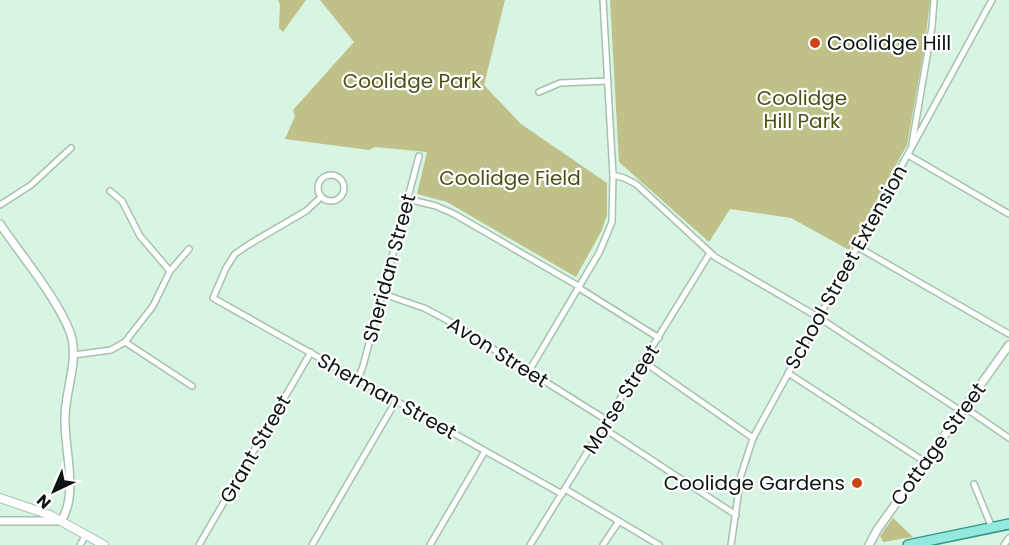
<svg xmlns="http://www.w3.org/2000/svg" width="1009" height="545" viewBox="0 0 1009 545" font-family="Poppins,sans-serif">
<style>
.green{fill:#bfc189}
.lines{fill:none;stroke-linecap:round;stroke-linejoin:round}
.minor-casing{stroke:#a6c1b0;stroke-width:8}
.tertiary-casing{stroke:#a6c1b0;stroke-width:10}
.secondary-casing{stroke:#a6c1b0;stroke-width:10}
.primary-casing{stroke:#359687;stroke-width:12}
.minor{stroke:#fff;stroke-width:5}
.tertiary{stroke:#fff;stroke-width:7}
.secondary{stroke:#fff;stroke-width:8}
.primary{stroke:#94e9de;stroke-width:9}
.poi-dot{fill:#cc4412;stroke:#fff;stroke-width:2}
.labels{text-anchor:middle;stroke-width:4.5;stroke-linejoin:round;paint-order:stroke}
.poi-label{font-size:20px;fill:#0b150f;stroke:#fff;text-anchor:start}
.park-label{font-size:20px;fill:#4f5014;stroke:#fff}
.street-label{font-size:20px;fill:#0b150f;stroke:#fff}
</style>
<rect width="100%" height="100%" fill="#d8f5e3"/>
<g class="green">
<polygon points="278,0 306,0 283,32 279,28 280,5"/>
<polygon points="320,0 505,0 484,85 521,124 607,183 607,215 602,230 576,277 447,202 417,194 427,152 375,147 369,150 285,139 295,116 293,110 354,42"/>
<polygon points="610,0 930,0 925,44 907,145 849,250 791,218 730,209 709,242 619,162"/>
<polygon points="893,518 913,537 883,542 880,536"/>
</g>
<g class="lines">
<g class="minor-casing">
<g id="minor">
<polyline points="539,92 560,83 608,81"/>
<polyline points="912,144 932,27 934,0"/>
<polyline points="908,155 1009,214"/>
<polyline points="613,175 624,178 636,184 715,257 818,317 961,411"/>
<circle cx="331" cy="188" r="13"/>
<polyline points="110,191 122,201 140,236 170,271"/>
<polyline points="321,197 306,211 248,245 235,254 226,268 213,298 562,494"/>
<polyline points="408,199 436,206 454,214 580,287"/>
<polyline points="0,205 31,185 71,148"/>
<polyline points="856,246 1009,334"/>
<polyline points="579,288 659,338"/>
<polyline points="383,294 424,308 447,320 608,421"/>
<polyline points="125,342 192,386"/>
<polyline points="74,355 111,350 125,342 153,306 170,271 189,249"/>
<polyline points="644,362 753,438"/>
<polyline points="529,371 599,253 612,222 613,175 603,0"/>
<polyline points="788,373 925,462"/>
<polyline points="358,379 363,366 419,156"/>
<polyline points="964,407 1009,438"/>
<polyline points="603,428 736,515"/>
<polyline points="974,484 992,528"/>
<polyline points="565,489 659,545"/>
<polyline points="80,545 86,535"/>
<polyline points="199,545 311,352"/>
<polyline points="312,545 396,401"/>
<polyline points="430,545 485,451"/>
<polyline points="530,545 710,253"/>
<polyline points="603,545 619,521"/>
<polyline points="731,545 741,475 753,438 992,0"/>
<polyline points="1004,545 1009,538"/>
</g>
</g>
<g class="tertiary-casing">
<g id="tertiary">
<path d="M 0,224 C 21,255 57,298 70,332 C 80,360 65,389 65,418 C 64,449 79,494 61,521 L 0,521"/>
<polyline points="869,545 877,530 1009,345"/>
</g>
</g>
<g class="secondary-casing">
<polyline id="secondary" points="0,498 50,515 104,545"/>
</g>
<g class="primary-casing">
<polyline id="primary" points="908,545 1009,524"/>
</g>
<use href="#minor" class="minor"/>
<use href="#tertiary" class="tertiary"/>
<use href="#secondary" class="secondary"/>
<use href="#primary" class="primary"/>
</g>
<g class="poi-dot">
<circle cx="815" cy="43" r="6"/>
<circle cx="857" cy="483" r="6"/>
</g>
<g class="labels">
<g class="poi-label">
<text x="827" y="50">Coolidge Hill</text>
<text x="845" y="490" text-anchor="end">Coolidge Gardens</text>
</g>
<g class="park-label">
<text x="412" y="88">Coolidge Park</text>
<text x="802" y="105">Coolidge<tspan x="802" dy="23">Hill Park</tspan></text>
<text x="510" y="185">Coolidge Field</text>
</g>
<g class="street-label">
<text transform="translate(846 267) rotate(-61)" y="7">School Street Extension</text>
<text transform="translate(389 268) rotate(-75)" y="7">Sheridan Street</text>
<text transform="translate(498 352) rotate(32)" y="7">Avon Street</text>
<text transform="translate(387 396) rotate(29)" y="7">Sherman Street</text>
<text transform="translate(621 399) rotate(-58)" y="7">Morse Street</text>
<text transform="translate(938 444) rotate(-54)" y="7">Cottage Street</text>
<text transform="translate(255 449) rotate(-60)" y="7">Grant Street</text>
</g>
</g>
<g transform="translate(54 491) rotate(224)" stroke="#ffffff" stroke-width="4.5" paint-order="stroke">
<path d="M0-4.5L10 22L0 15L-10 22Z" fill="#0b150f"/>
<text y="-9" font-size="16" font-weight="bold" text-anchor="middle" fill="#0b150f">N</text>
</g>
</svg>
